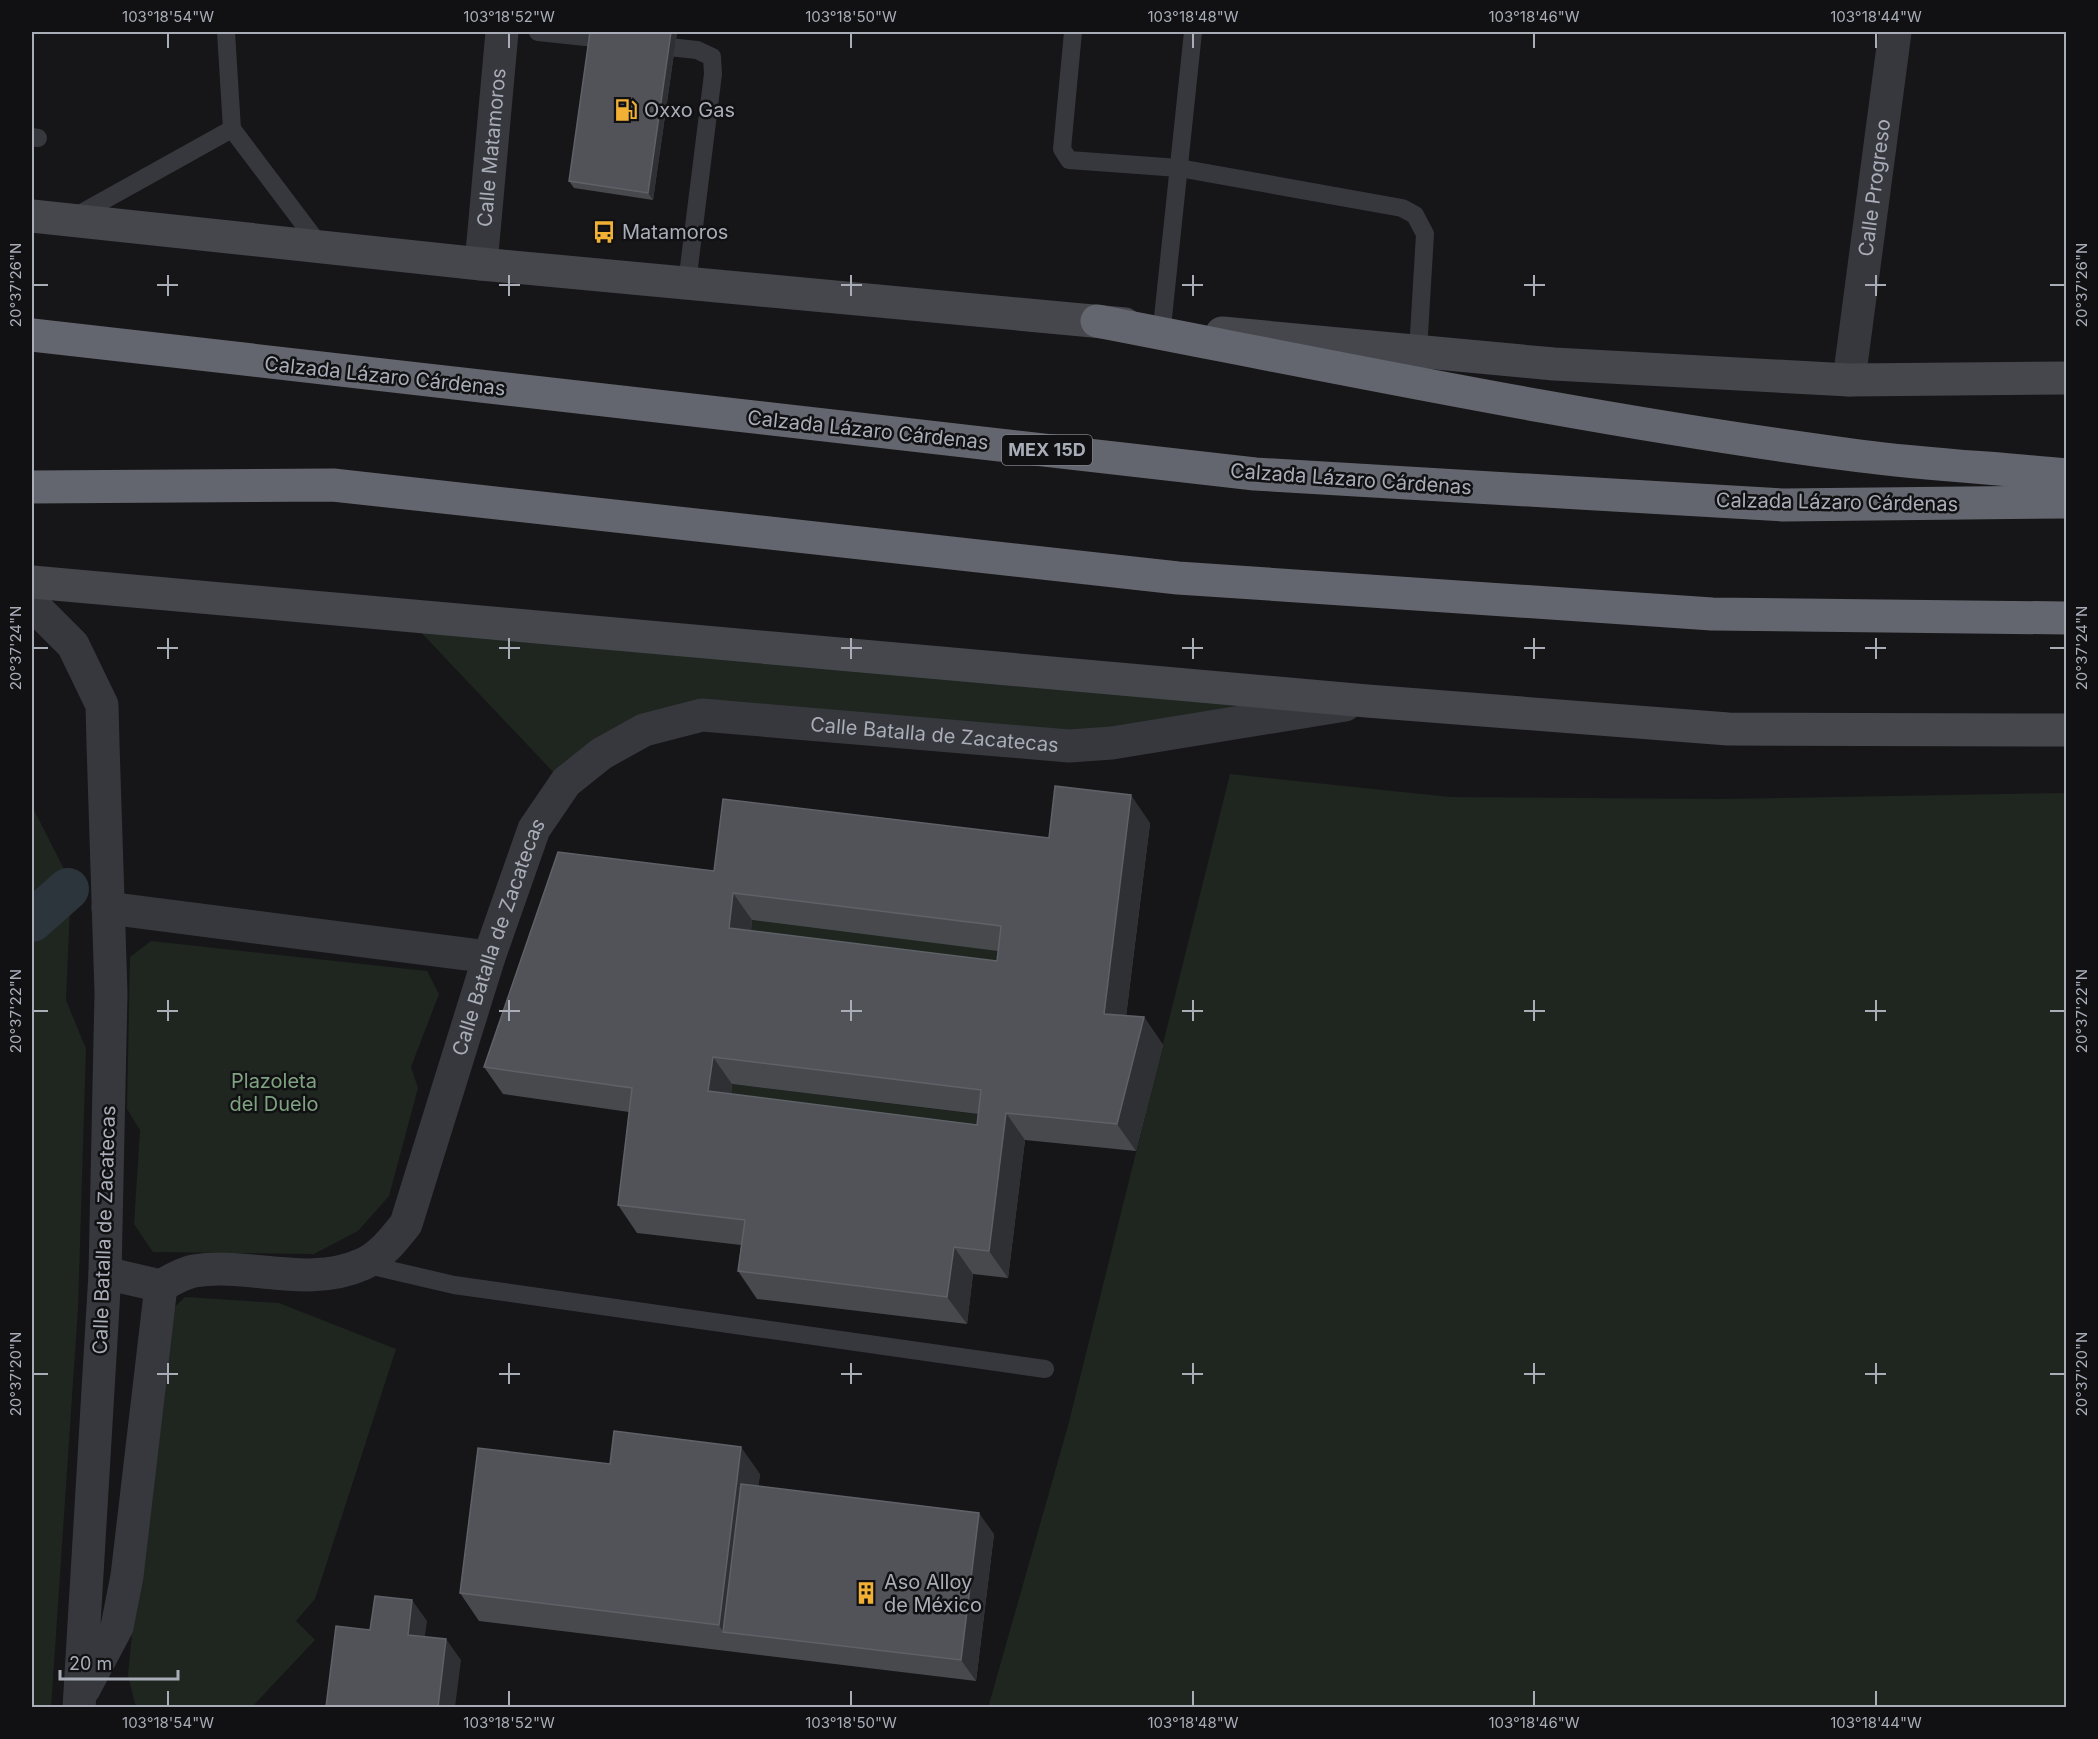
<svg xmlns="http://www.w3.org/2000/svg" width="2098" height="1739" viewBox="0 0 2098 1739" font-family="Inter,sans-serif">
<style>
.green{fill:#1e261f}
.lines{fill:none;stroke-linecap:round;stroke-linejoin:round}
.canal{stroke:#2c353c;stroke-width:42}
.lane{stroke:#37383d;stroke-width:18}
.street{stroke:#37383d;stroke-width:33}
.secondary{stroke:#45474d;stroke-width:33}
.highway{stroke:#63666e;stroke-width:33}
.wall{fill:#47494d;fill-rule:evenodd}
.shaded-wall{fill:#2f3033}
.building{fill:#525359;stroke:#5f6168;stroke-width:1.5;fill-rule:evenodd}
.ticks{fill:none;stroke:#a8adb8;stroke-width:2}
.labels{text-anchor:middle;stroke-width:5;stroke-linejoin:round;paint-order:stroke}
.shield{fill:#111113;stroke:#7b7e86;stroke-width:1.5}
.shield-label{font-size:18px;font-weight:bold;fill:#a8adb8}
.poi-label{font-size:20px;fill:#a8adb8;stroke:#111113;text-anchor:start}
.street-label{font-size:20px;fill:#a8adb8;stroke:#111113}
.park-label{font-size:20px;fill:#7fa381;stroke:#111113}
.neatline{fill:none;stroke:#a8adb8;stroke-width:2}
.ticks-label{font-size:15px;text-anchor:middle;fill:#a8adb8}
</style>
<rect width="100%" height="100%" fill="#161618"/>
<g class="green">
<polygon points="416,627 1316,709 1069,746 702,715 555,774"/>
<polygon points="1230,774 1450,797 1722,799 2066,793 2066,1707 988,1708 1069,1422"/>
<polygon points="32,806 71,883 66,1000 86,1049 78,1308 51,1708 32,1707"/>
<polygon points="752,920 1020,953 1016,989 748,955"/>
<polygon points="151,941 427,971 439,994 411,1067 418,1088 389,1196 358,1231 314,1254 153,1252 134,1224 140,1130 127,1109 130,957"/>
<polygon points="732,1084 1000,1117 996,1152 727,1118"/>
<polygon points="185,1297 279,1303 396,1349 315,1599 296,1621 315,1640 252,1707 136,1707 128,1676 161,1320"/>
</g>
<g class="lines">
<polyline class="canal" points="32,921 68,889"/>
<g class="lane">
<polyline points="226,32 232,129 321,247"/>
<polyline points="538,32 614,40"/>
<polyline points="1073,32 1062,149 1069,160 1179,168 1402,208 1415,215 1425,234 1418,351"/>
<polyline points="650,45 697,50 712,57 713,74 687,283"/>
<polyline points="32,137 38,138"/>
<polyline points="74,217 232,129"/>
<polyline points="1162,327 1193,32"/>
<polyline points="364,1264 454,1285 1045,1369"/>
</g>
<g class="street">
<path id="s1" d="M 481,264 L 502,32"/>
<path id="s2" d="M 1849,380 L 1895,32"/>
<polyline points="32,604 73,645 102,705 103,744 111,993 105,1273 79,1708"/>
<polyline points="108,908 489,957"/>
<polyline points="105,1273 161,1286"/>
<path id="s3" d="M 161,1286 C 171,1280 183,1273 194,1271 C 250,1262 307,1289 363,1264 C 381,1256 394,1239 406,1224 L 489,957 L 534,829 L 566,782 L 601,754 L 644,730 L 702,715 L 1069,746 L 1112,743 L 1345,705"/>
<polyline points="84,1689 117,1627 127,1576 161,1286"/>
</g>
<g class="secondary">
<polyline points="32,216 481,264 1125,324"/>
<polyline points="1222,333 1554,364 1849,380 2066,378"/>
<polyline points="32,582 1367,701 1728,729 2066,730"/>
</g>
<g class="highway">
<path d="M 1097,321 C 1351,370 1604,423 1860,456 C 1929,465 1998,468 2066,475"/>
<polyline points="32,335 1255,474 1783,505 2066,502"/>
<polyline points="32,487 333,485 1178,578 1712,614 2066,618"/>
</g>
</g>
<g class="wall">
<polygon points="590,32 677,32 653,200 574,188 569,181"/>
<path d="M 1150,823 L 1126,1016 L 1144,1017 L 1163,1045 L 1136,1151 L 1025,1140 L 1008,1278 L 973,1274 L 967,1324 L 757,1299 L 738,1271 L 741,1245 L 637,1233 L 618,1205 L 629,1112 L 503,1094 L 484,1067 L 714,871 L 1049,838 ZM 752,920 L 998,951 L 997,961 L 751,931 ZM 732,1084 L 978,1114 L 977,1125 L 731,1094 Z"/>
<polygon points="610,1464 760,1474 758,1486 994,1534 976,1681 479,1621 460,1593"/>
</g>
<g class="shaded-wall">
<polygon points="671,32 677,32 653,200 648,193"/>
<polygon points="1131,795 1150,823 1123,1041 1104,1014"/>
<polygon points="733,893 752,920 748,955 729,928"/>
<polygon points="1144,1017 1163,1045 1136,1151 1117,1124"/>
<polygon points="713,1057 732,1084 727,1118 708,1091"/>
<polygon points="1006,1113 1025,1140 1008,1278 989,1251"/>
<polygon points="954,1247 973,1274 967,1324 947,1297"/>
<polygon points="741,1447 760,1474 740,1634 723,1632 719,1625"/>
<polygon points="979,1513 994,1534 976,1681 961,1660"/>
<polygon points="412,1600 427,1621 422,1656 408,1635"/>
<polygon points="446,1639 461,1660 455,1707 438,1707"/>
</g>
<g class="building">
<polygon points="590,32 671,32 648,193 569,181"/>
<path d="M 1055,786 L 1131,795 L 1104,1014 L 1144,1017 L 1117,1124 L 1006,1113 L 989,1251 L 954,1247 L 947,1297 L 738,1271 L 745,1220 L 618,1205 L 632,1088 L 484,1067 L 558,852 L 714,871 L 723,799 L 1049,838 ZM 733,893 L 1001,926 L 997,961 L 729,928 ZM 713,1057 L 981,1090 L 977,1125 L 708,1091 Z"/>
<polygon points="614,1431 741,1447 719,1625 460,1593 478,1448 610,1464"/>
<polygon points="741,1484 979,1513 961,1660 723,1632"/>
<polygon points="375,1596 412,1600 408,1635 446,1639 438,1707 326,1707 336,1626 370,1630"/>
</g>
<path class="ticks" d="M 168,33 L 168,48M 509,33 L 509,48M 851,33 L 851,48M 1193,33 L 1193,48M 1534,33 L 1534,48M 1876,33 L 1876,48M 168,275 L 168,296M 509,275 L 509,296M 851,275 L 851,296M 1193,275 L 1193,296M 1534,275 L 1534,296M 1876,275 L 1876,296M 33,285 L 48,285M 157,285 L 178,285M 499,285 L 520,285M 841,285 L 862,285M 1182,285 L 1203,285M 1524,285 L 1545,285M 1865,285 L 1886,285M 2050,285 L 2065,285M 168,638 L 168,659M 509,638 L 509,659M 851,638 L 851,659M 1193,638 L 1193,659M 1534,638 L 1534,659M 1876,638 L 1876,659M 33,648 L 48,648M 157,648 L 178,648M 499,648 L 520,648M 841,648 L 862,648M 1182,648 L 1203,648M 1524,648 L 1545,648M 1865,648 L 1886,648M 2050,648 L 2065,648M 168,1000 L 168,1021M 509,1000 L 509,1021M 851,1000 L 851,1021M 1193,1000 L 1193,1021M 1534,1000 L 1534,1021M 1876,1000 L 1876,1021M 33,1011 L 48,1011M 157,1011 L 178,1011M 499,1011 L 520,1011M 841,1011 L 862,1011M 1182,1011 L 1203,1011M 1524,1011 L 1545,1011M 1865,1011 L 1886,1011M 2050,1011 L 2065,1011M 168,1363 L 168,1384M 509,1363 L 509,1384M 851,1363 L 851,1384M 1193,1363 L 1193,1384M 1534,1363 L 1534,1384M 1876,1363 L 1876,1384M 33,1374 L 48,1374M 157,1374 L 178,1374M 499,1374 L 520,1374M 841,1374 L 862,1374M 1182,1374 L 1203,1374M 1524,1374 L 1545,1374M 1865,1374 L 1886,1374M 2050,1374 L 2065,1374M 168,1691 L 168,1706M 509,1691 L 509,1706M 851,1691 L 851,1706M 1193,1691 L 1193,1706M 1534,1691 L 1534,1706M 1876,1691 L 1876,1706"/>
<defs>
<g id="fuel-bare" transform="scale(1.8)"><path d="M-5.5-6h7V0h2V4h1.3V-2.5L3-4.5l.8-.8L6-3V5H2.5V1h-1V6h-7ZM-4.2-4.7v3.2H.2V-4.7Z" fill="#f2b134" stroke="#111113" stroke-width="2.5" paint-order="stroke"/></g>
<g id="bus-bare" transform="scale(1.8)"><path d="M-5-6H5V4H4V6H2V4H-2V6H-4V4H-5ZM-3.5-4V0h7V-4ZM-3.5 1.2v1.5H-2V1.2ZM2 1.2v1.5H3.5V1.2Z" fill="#f2b134" stroke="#111113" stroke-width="2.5" paint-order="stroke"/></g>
<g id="building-bare" transform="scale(1.8)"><path d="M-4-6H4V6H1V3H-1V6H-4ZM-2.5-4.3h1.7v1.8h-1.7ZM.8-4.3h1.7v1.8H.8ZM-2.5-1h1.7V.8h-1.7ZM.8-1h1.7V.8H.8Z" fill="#f2b134" stroke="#111113" stroke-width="2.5" paint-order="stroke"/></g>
</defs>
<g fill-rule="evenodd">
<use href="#fuel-bare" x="626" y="110"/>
<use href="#bus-bare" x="604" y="232"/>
<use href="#building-bare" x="866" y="1593"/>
</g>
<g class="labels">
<rect class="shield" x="1002" y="435" width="90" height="30" rx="4.5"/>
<g class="shield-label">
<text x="1047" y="456">MEX 15D</text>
</g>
<g class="poi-label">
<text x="644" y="117">Oxxo Gas</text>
<text x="622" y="239">Matamoros</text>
<text x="884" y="1589">Aso Alloy<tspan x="884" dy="23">de México</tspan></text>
</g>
<g class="street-label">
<text dy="7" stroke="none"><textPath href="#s1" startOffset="117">Calle Matamoros</textPath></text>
<text dy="7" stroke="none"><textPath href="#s2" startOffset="194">Calle Progreso</textPath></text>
<text transform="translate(385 376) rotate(6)" y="7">Calzada Lázaro Cárdenas</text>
<text transform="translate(868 430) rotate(6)" y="7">Calzada Lázaro Cárdenas</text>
<text transform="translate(1351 479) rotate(4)" y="7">Calzada Lázaro Cárdenas</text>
<text transform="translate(1837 502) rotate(1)" y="7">Calzada Lázaro Cárdenas</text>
<text dy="7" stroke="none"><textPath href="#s3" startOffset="1126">Calle Batalla de Zacatecas</textPath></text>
<text dy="7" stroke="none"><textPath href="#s3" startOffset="568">Calle Batalla de Zacatecas</textPath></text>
<text transform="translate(104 1230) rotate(-88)" y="7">Calle Batalla de Zacatecas</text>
</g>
<g class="park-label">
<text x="274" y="1088">Plazoleta<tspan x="274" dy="23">del Duelo</tspan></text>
</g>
</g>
<rect width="2098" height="1739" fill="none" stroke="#111113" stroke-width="66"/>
<path d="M60 1670v9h118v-9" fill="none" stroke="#a8adb8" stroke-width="3"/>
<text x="69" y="1670" font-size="18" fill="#a8adb8" stroke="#111113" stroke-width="4.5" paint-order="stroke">20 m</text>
<rect x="33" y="33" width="2032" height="1673" class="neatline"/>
<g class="ticks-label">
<text x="168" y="22">103°18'54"W</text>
<text x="509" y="22">103°18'52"W</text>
<text x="851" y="22">103°18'50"W</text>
<text x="1193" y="22">103°18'48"W</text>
<text x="1534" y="22">103°18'46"W</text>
<text x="1876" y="22">103°18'44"W</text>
<text transform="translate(16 285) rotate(-90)" y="5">20°37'26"N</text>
<text transform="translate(2082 285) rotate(-90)" y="5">20°37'26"N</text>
<text transform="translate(16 648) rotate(-90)" y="5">20°37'24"N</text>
<text transform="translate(2082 648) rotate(-90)" y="5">20°37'24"N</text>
<text transform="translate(16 1011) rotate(-90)" y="5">20°37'22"N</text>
<text transform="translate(2082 1011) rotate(-90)" y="5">20°37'22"N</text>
<text transform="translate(16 1374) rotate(-90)" y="5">20°37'20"N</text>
<text transform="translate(2082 1374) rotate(-90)" y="5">20°37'20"N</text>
<text x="168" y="1728">103°18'54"W</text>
<text x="509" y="1728">103°18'52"W</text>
<text x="851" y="1728">103°18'50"W</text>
<text x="1193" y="1728">103°18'48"W</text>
<text x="1534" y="1728">103°18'46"W</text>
<text x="1876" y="1728">103°18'44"W</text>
</g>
</svg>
